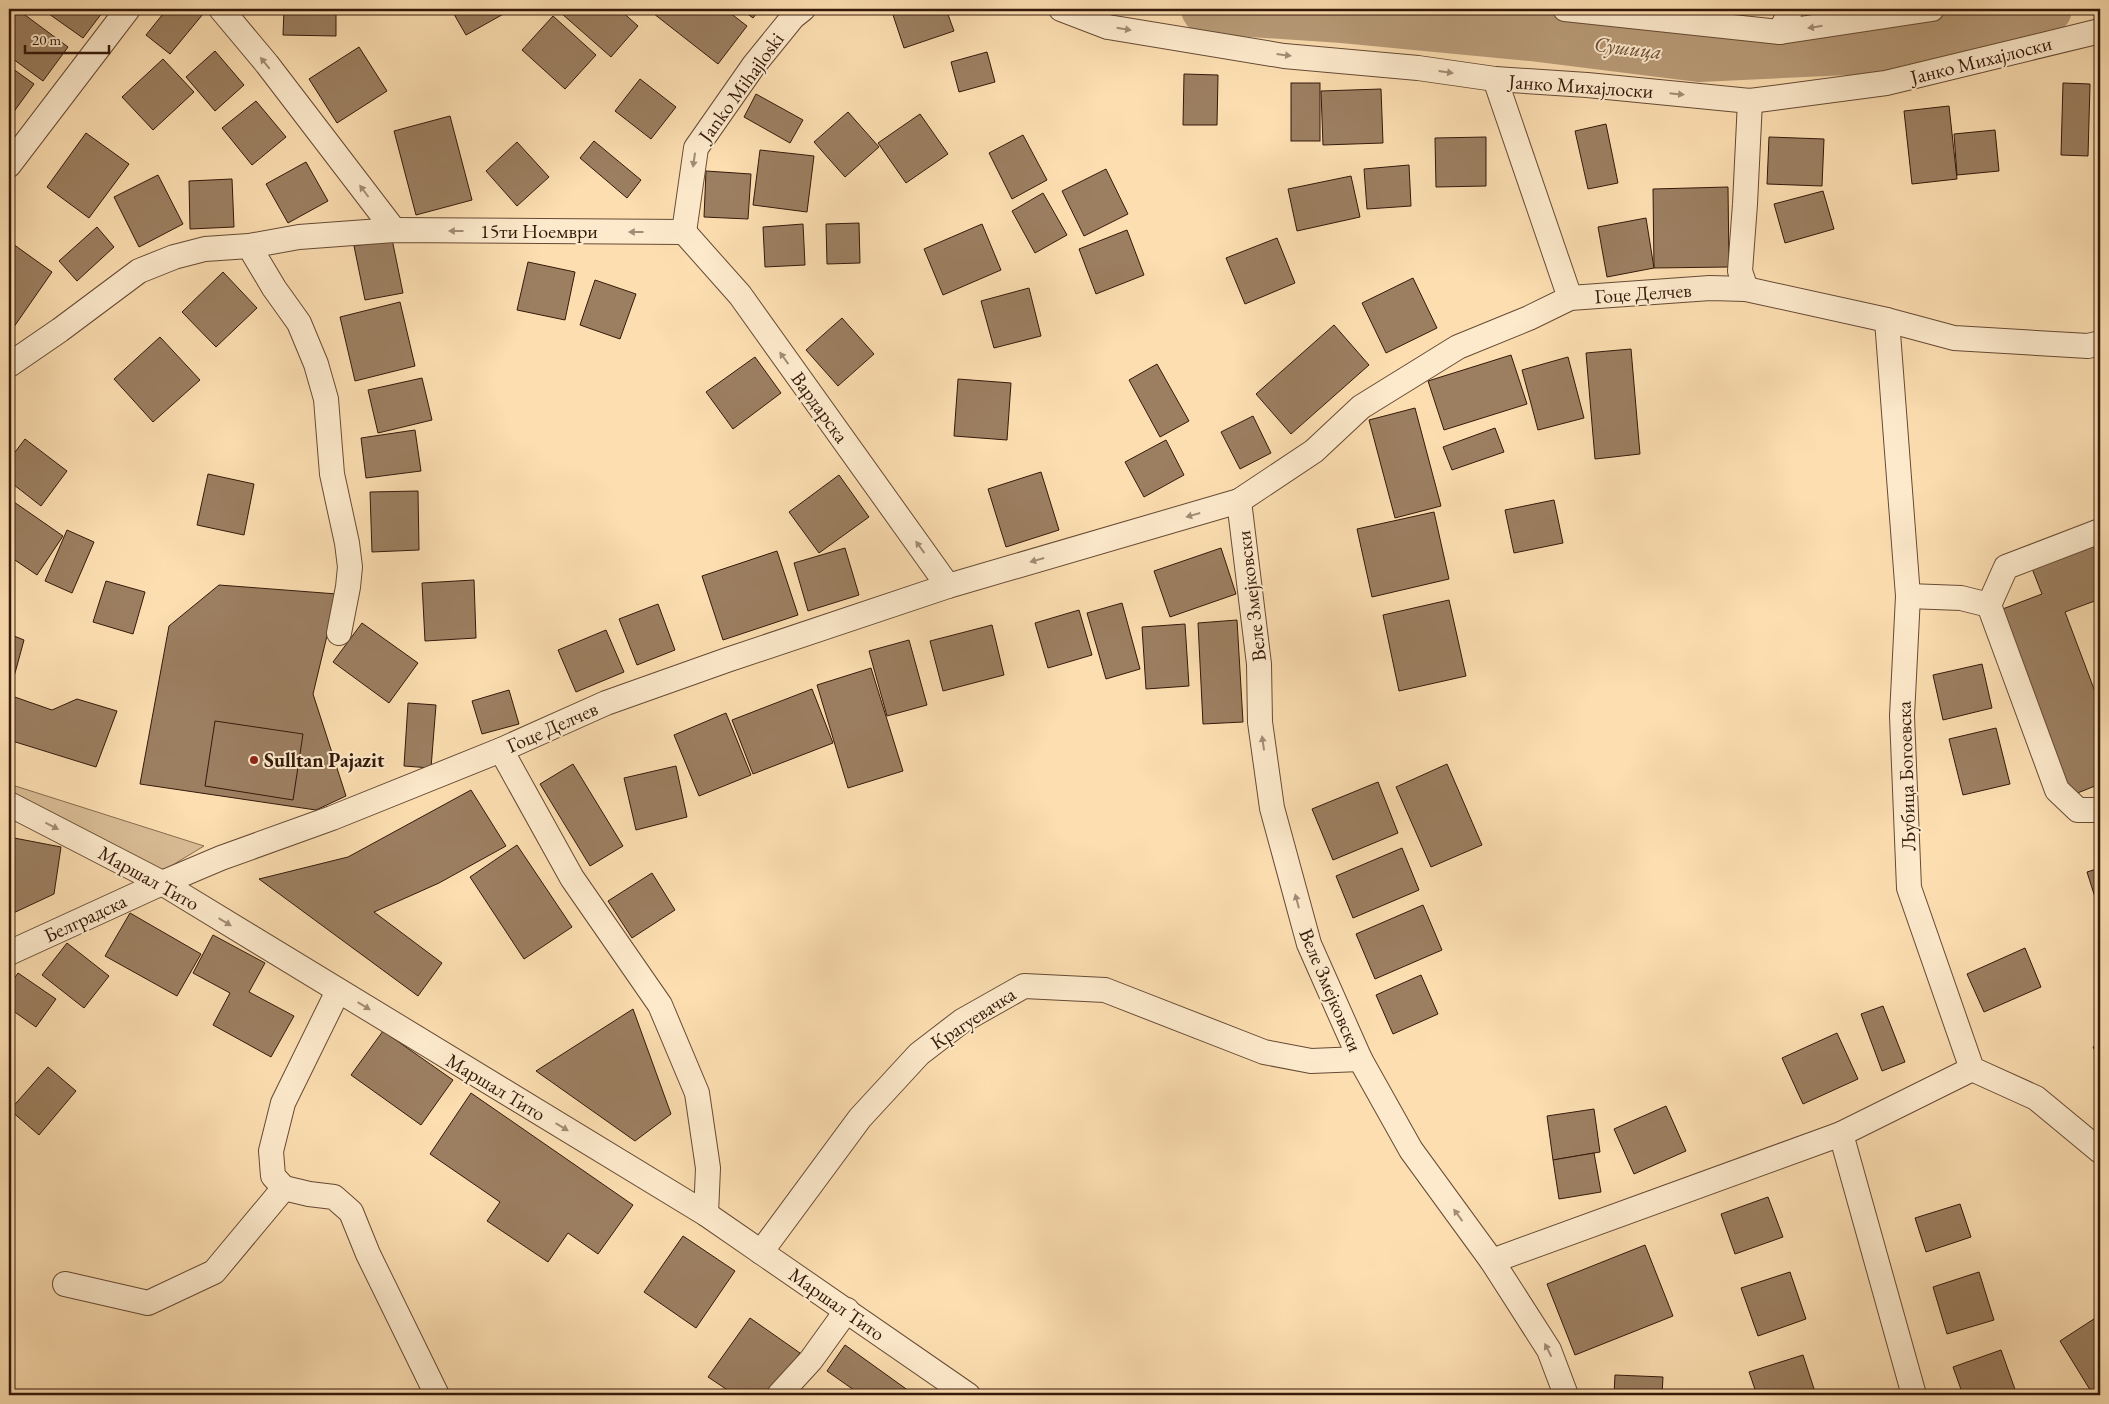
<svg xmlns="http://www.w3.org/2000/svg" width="2109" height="1404" viewBox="0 0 2109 1404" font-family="'EB Garamond',serif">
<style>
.green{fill:#dabd95;stroke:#876b50}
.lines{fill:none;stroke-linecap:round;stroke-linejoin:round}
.river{stroke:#b89b78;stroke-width:50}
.building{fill:#9c7f61;stroke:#34190a}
.minor-casing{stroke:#664a34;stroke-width:26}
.minor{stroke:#fdeacc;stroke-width:24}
.oneway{fill:#a38c75}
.poi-dot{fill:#8f2418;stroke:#fdeacc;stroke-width:2}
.labels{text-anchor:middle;stroke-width:4;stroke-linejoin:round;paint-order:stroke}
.street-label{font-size:20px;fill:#34190a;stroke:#fdeacc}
.poi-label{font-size:20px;font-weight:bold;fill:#34190a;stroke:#fdeacc;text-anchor:start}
.water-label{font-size:21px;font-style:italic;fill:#694d36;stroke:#fdeacc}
</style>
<rect width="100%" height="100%" fill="#fcdeb1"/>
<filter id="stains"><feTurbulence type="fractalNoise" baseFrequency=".004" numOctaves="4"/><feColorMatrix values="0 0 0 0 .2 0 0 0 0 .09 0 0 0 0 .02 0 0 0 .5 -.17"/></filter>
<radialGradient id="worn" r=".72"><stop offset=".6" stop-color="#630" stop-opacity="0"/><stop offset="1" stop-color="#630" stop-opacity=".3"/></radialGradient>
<polygon class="green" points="9,784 204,846 161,872 9,791"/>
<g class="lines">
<polyline class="river" points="1206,9 1343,18 1531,36 1699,57 1868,49 1962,32 2047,9"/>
</g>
<g class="building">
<polygon points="17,9 68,47 43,81 9,56 9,19"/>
<polygon points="42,9 105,9 83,38"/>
<polygon points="167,9 197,9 203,14 170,54 146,35"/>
<polygon points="284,9 336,9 336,36 283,35"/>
<polygon points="451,9 505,9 507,12 466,35"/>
<polygon points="565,9 619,9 638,26 611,57 561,13"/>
<polygon points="650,9 725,9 747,26 718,64 649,10"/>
<polygon points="741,9 760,9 753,18"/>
<polygon points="891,9 946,9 954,31 904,48"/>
<polygon points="553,16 596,55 565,89 522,50"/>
<polygon points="359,47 387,91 337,123 309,79"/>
<polygon points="215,51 244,85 215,111 186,77"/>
<polygon points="987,52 995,82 959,92 951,62"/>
<polygon points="163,59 194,92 153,130 122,97"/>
<polygon points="9,66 34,84 10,117 9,116"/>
<polygon points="1184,74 1218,75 1217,125 1183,125"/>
<polygon points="640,79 676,107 651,139 615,111"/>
<rect x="1291" y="83" width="29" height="58"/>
<polygon points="2063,83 2090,84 2088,156 2061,155"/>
<polygon points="1381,89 1383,143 1323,145 1321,91"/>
<polygon points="756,94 803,120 790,143 744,117"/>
<polygon points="256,101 286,137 252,165 222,128"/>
<polygon points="1949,106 1957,179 1912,184 1904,111"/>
<polygon points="848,112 879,147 845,177 814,142"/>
<polygon points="920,114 948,154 906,183 878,143"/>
<polygon points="450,116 472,200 416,215 394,131"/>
<polygon points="1606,124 1618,183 1588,189 1575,131"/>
<polygon points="1995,130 1999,171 1957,175 1954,134"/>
<polygon points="86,133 129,164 89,218 47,187"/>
<polygon points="1023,135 1047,180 1012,199 989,153"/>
<polygon points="1486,137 1486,186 1436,187 1435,138"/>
<polygon points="1769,137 1824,139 1822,186 1767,184"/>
<polygon points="594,141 641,180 627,198 580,158"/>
<polygon points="517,142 549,177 517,206 486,171"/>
<polygon points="760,150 814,156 807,212 753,205"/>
<polygon points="306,162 328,201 288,223 266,184"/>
<polygon points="1409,165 1411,206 1367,209 1364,169"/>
<polygon points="1106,169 1128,214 1084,236 1062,191"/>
<polygon points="706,171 751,174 748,219 704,217"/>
<polygon points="158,175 183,224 139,247 114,197"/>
<polygon points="1351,176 1360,217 1297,231 1288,189"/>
<polygon points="232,179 234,227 190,229 189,181"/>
<polygon points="1728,187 1729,267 1654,268 1653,189"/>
<polygon points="1823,191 1834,229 1785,243 1774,204"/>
<polygon points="1043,193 1067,235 1035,253 1012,211"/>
<polygon points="1646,218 1654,268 1607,277 1598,227"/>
<polygon points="859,223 860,263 827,264 826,224"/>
<polygon points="803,224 805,265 765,267 763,227"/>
<polygon points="982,224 1001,270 943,295 924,249"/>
<polygon points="97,227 114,247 77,281 59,261"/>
<polygon points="1127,230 1144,275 1096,294 1079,249"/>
<polygon points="1277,238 1295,283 1245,304 1226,258"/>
<polygon points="392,239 403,293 365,300 354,246"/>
<polygon points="13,244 52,272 9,334 9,250"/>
<polygon points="528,262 575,272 565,320 517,310"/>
<polygon points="223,272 257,308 216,347 182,312"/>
<polygon points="1413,278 1437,328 1386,353 1362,303"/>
<polygon points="595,280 636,294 620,339 580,325"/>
<polygon points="1029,288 1041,336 994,348 981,301"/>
<polygon points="400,302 415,366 355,381 340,317"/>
<polygon points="842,318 874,354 838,386 806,350"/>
<polygon points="1334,325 1369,365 1291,434 1256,394"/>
<polygon points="160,337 200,380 153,422 114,379"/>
<polygon points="1631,349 1640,454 1595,459 1586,353"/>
<polygon points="1511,355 1527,404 1444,430 1428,381"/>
<polygon points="755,357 781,393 733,429 706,392"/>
<polygon points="1568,357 1584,418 1538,430 1522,370"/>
<polygon points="1157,364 1189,421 1160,437 1129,380"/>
<polygon points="422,378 432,420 378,433 368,390"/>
<polygon points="958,379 1011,383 1007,440 954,436"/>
<polygon points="1415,408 1441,506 1395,518 1369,420"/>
<polygon points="1253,416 1271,453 1240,469 1221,432"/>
<polygon points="1495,428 1504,452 1452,470 1443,447"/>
<polygon points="415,430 421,471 366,478 361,438"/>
<polygon points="25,439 67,471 41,506 9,481 9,460"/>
<polygon points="1166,440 1184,475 1144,497 1125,462"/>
<polygon points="1041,472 1059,530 1006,547 988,489"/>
<polygon points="208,474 254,484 244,535 197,525"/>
<polygon points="839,475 869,517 819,553 789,512"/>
<polygon points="418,491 419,550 372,552 370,492"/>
<polygon points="1554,500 1563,543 1514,553 1505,510"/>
<polygon points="14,502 63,536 37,575 9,556 9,511"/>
<polygon points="1434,512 1449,579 1372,597 1357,529"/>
<polygon points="67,530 94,542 72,593 45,581"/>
<polygon points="2100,535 2100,599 2065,612 2100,705 2100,784 2070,796 2000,610 2042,594 2029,561"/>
<polygon points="845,548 859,595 808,611 794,563"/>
<polygon points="1221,548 1236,594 1170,617 1154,571"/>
<polygon points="777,551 798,615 723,640 702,576"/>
<polygon points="474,580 476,638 425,641 422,583"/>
<polygon points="106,581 145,592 133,634 93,622"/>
<polygon points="219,585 337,594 313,694 346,796 316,810 140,784 169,626"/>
<polygon points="1449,600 1466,676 1399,691 1383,615"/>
<polygon points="1122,603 1140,669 1106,679 1087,613"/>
<polygon points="658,604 675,650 637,665 619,619"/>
<polygon points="1079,610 1092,655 1048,668 1035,623"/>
<polygon points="1237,620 1243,722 1203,724 1198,623"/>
<polygon points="362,623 418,663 389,703 333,662"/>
<polygon points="1185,624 1189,686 1146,689 1142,627"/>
<polygon points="992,625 1004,675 943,691 930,641"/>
<polygon points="606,630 624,672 576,692 558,650"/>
<polygon points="9,634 24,640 9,695"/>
<polygon points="909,640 927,705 887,716 869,651"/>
<polygon points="1982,664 1992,708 1943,720 1933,675"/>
<polygon points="871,668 903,771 848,788 817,685"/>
<polygon points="812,689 833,743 753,774 732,720"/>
<polygon points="509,690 519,724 482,734 472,701"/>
<polygon points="9,695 52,710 77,699 117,711 96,767 9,740"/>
<polygon points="408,703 436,705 431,768 404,766"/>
<polygon points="726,713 751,775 699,796 674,735"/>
<polygon points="215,721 303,734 293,800 205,786"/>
<polygon points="1996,728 2010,784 1963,795 1949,739"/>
<polygon points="573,764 623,846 590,866 540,784"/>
<polygon points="1447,764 1482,845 1431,867 1396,787"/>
<polygon points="676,766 687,817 636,830 624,778"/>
<polygon points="1378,782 1398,833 1333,860 1312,809"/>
<polygon points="471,790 506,846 439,883 374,912 442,963 418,996 259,879 348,857"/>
<polygon points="9,837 61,847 54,894 9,915"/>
<polygon points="517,845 572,927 524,959 470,877"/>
<polygon points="1402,848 1419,890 1353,918 1336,876"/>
<polygon points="2100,868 2100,913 2087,872"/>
<polygon points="652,873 675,910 632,938 608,901"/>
<polygon points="1423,905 1442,950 1375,979 1356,934"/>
<polygon points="130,913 201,954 177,996 105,956"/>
<polygon points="213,935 265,963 249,992 294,1016 271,1057 213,1025 230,993 193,973"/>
<polygon points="67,943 109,976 84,1008 42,975"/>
<polygon points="2025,948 2041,987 1984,1012 1967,974"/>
<polygon points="18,973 56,999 36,1027 9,1008 9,986"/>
<polygon points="1421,975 1438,1014 1393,1034 1376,995"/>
<polygon points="1883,1006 1905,1062 1882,1071 1861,1014"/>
<polygon points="633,1009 671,1114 635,1141 536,1071"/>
<polygon points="383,1031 453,1080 421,1125 351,1075"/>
<polygon points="1837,1033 1858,1079 1803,1104 1782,1058"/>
<polygon points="2100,1043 2100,1060 2093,1047"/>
<polygon points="48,1067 76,1091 39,1135 10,1110"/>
<polygon points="471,1093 633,1205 598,1254 568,1233 548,1262 487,1221 500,1202 430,1154"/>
<polygon points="1666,1106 1686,1151 1634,1174 1614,1129"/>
<polygon points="1594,1109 1600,1152 1553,1160 1547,1116"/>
<polygon points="1594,1153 1601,1192 1559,1199 1553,1160"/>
<polygon points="1768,1197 1783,1237 1735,1254 1721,1214"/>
<polygon points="1960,1204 1971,1237 1926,1252 1915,1218"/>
<polygon points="683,1236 735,1271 696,1328 644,1292"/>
<polygon points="1645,1245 1673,1316 1575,1355 1547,1284"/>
<polygon points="1790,1272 1806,1319 1758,1336 1741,1288"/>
<polygon points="1979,1272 1994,1320 1947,1334 1933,1287"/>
<polygon points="2100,1315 2100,1388 2092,1393 2060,1341"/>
<polygon points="750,1318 800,1353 770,1395 735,1395 708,1377"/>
<polygon points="845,1345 909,1391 906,1395 861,1395 827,1371"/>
<polygon points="2001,1350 2017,1395 1963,1395 1953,1367"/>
<polygon points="1803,1355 1816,1395 1757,1395 1749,1372"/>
<polygon points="1615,1375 1663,1377 1662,1395 1614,1395"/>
</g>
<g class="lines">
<g class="minor-casing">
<g id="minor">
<polyline points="221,9 267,64 394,230"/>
<polyline points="1061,9 1108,27 1284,56 1418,68 1495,79 1587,85 1750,101 1886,83 2100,31"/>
<polyline points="1565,9 1780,32 1932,9"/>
<polyline points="1780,32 1791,9"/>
<polyline points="1495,79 1570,298"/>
<polyline points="9,165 128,9"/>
<polyline points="684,232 740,295 948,586"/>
<polyline points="684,232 696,148 754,65 793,17 803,9"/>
<polyline points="249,246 274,288 299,323 316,364 326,399 332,474 347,543 350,567 348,587 339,633"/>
<polyline points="1746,289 1740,271 1745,204 1750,101"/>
<polyline points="1887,320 1908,596 1902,716 1909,888 1972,1069 2036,1098 2100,1151"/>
<polyline points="9,365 60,330 139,271 174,257 205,249 249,246 299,237 394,230 684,232"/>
<polyline points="1239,501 1259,664 1260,722 1272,808 1309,944 1360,1059 1411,1150 1492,1261 1549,1350 1566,1395"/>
<polyline points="1908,596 1961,598 1989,605 2057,790 2078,810 2100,810"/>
<polyline points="1989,605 2006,567 2100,531"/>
<polyline points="501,750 572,878 660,1005 697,1093 708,1168 706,1214"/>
<polyline points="9,804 162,883 706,1214 968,1395"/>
<polyline points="9,953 162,883 221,858 332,818 501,750 606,703 727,660 948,586 1239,501 1314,451 1361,407 1458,347 1529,318 1570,298 1710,288 1746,289 1887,320 1954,338 2088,346 2100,343"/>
<polyline points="338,991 283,1103 271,1151 273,1176 284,1188 309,1194 334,1197 351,1212 368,1254 437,1395"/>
<polyline points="761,1252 860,1118 919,1054 962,1021 1024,986 1105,990 1264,1052 1311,1061 1360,1059"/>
<polyline points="1492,1261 1841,1134"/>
<polyline points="65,1284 148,1303 214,1272 284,1188"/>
<polyline points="779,1395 811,1360 847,1310"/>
<polyline points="1914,1395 1841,1134 1972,1069"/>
</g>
</g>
<use href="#minor" class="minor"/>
</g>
<defs><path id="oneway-solid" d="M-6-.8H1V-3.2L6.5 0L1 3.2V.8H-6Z" transform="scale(1.25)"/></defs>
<g class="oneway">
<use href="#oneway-solid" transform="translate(1815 27) rotate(171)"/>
<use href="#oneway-solid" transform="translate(1124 29) rotate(9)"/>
<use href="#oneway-solid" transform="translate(1284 55) rotate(7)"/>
<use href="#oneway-solid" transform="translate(265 63) rotate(-129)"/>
<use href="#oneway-solid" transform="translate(1446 72) rotate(8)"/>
<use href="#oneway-solid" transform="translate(1677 94) rotate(6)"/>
<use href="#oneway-solid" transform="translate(694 160) rotate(98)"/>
<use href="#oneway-solid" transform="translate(364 191) rotate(-127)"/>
<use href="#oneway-solid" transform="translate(456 231) rotate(-180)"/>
<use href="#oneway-solid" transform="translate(636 232) rotate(-180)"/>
<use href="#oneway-solid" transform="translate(784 358) rotate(-126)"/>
<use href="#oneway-solid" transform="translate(1193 515) rotate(164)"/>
<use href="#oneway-solid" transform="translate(920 547) rotate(-126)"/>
<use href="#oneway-solid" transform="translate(1037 560) rotate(164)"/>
<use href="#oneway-solid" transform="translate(1263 743) rotate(-98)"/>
<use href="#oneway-solid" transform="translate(52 826) rotate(27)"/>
<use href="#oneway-solid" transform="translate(1297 901) rotate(-105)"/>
<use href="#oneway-solid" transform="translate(225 922) rotate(31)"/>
<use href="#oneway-solid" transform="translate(364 1006) rotate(31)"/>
<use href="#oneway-solid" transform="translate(562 1127) rotate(31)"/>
<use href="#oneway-solid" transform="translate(1458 1215) rotate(-126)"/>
<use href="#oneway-solid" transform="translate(1548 1350) rotate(-117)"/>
</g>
<circle class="poi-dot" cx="254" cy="760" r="5"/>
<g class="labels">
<g class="street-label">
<text transform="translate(1981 60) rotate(-14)" y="7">Јанко Михајлоски</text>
<text transform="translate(1581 86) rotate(4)" y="7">Јанко Михајлоски</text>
<text transform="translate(741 87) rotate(-54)" y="7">Janko Mihajloski</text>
<text x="539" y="238">15ти Ноември</text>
<text transform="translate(1643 293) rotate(-4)" y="7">Гоце Делчев</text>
<text transform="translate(820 407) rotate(54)" y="7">Вардарска</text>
<text transform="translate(1251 596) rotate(-97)" y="7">Веле Змејковски</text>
<text transform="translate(552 727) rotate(-24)" y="7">Гоце Делчев</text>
<text transform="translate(1906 776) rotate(-92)" y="7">Љубица Богоевска</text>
<text transform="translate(149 878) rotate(29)" y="7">Маршал Тито</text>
<text transform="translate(85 918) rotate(-25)" y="7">Белградска</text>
<text transform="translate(1331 990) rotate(67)" y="7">Веле Змејковски</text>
<text transform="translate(973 1018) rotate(-33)" y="7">Крагуевачка</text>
<text transform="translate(496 1087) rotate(31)" y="7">Маршал Тито</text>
<text transform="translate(837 1304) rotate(35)" y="7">Маршал Тито</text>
</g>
<g class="poi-label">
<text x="264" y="767">Sulltan Pajazit</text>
</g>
<g class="water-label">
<text transform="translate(1628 48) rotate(7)" y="7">Сушица</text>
</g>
</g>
<rect width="2109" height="1404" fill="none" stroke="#fcdeb1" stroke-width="30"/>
<rect x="10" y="10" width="2089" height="1384" fill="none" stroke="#34190a" stroke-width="2.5"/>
<rect x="15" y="15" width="2079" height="1374" fill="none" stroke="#34190a"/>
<path d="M25 45v8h84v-8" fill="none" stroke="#34190a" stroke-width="2.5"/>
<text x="32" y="45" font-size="15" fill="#34190a" stroke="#fdeacc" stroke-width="4" paint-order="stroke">20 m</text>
<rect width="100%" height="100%" filter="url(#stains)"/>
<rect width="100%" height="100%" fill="url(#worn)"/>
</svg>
